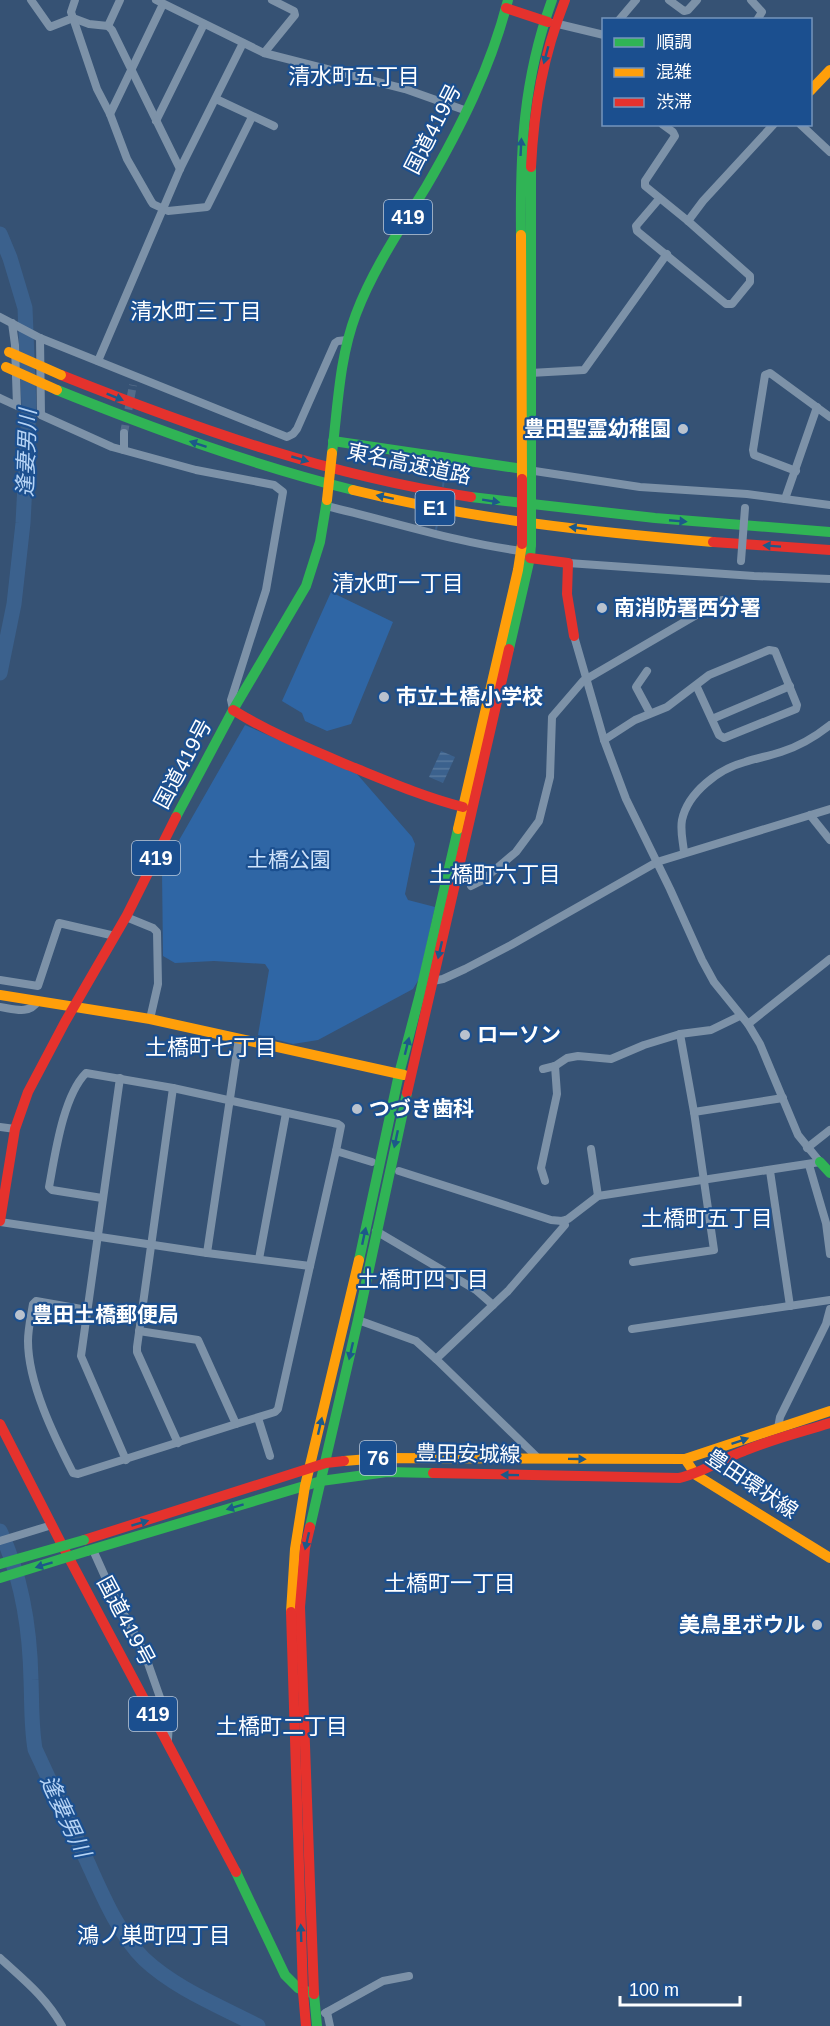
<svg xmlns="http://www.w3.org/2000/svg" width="830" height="2026" viewBox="0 0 830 2026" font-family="Arial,'Noto Sans JP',sans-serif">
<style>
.green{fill:#2f66a5}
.water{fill:url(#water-rules)}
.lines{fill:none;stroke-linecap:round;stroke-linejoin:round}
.stream{stroke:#3b618d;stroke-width:2}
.river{stroke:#3b618d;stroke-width:15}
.street-tunnel{stroke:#546c89;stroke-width:8;stroke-dasharray:8 4;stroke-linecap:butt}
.street{stroke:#7d92a8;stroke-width:8}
.fast{stroke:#30b455;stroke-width:10}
.slow{stroke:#ff9f0a;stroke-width:10}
.jam{stroke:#e5322d;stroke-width:10}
.street-bridge{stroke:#7d92a8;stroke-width:8}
.fast-bridge{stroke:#30b455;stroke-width:10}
.slow-bridge{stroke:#ff9f0a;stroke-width:10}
.jam-bridge{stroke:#e5322d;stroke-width:10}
.oneway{fill:#1d5989}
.poi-dot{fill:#b9c2ce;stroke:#1b4f8f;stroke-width:2}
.labels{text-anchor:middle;stroke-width:4.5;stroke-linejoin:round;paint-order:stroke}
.shield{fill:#1b4f8f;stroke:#bbcadd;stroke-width:1.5}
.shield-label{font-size:20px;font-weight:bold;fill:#fff}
.street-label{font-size:21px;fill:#fff;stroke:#1b4f8f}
.poi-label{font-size:21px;font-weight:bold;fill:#fff;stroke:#1b4f8f;text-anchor:start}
.park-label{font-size:21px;fill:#cfe3fa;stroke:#1b4f8f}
.neighbourhood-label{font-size:22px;fill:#fff;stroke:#1b4f8f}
.water-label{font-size:22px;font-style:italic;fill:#b5d3f5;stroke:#1b4f8f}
</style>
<defs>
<pattern id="water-rules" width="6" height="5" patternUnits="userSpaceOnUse" patternTransform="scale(1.5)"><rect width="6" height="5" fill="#3b618d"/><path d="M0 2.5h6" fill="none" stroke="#58799e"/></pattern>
</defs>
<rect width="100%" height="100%" fill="#365274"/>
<g class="green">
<polygon points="331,592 393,622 351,724 327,731 305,721 302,713 282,701"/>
<polygon points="245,725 357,774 412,837 415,844 405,894 408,900 435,907 419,979 413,989 318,1040 293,1044 258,1035 269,970 265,964 214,961 175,963 163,956 162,870"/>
</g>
<polygon class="water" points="441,751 455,757 443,783 429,777"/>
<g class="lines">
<g class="stream">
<polyline points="443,486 446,464"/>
<polyline points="436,530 439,512"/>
</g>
<g class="river">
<polyline points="0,234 10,258 25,308 29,407 23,523 14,604 0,673"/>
<path d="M 0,1531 C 22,1577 30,1629 31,1680 C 32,1703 31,1725 35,1749 C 52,1786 69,1823 87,1861 C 102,1894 118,1933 144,1959 C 176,1989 220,2006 258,2026"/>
</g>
<polyline class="street-tunnel" points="124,433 133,385"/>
<g class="street">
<polyline points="31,0 50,27 73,18 89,24 108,26 112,30 180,169"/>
<polyline points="75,0 71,12 97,89 110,114 127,159 151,201 153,204 168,211 207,207 252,117"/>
<polyline points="156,0 264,53 405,89 467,111"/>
<polyline points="669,0 684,11 688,10 697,0"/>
<polyline points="751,0 762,12 757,20"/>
<polyline points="619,20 636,0"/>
<polyline points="554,23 604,35"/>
<polyline points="108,26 120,0"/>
<polyline points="264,53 295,15 294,11 272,0"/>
<polyline points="216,99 274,126"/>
<polyline points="110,114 163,4"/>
<polyline points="156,121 204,24"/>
<polyline points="800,124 830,152"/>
<polyline points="659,199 636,226 637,231 726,304 732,304 750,282 750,276 688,221 645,186 645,181 675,136 673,132 662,124"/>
<polyline points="688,221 703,201 774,124"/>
<polyline points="0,317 40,338 287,437 293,434 297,429 335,343 338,341 347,340"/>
<polyline points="40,338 41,415 112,447 196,470 274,485 283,492 266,590 231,700 233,709"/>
<polyline points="98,361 180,169 243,43"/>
<polyline points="530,373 584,370 667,254"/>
<polyline points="0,398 17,406 15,345 12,323"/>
<polyline points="124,450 124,433"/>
<polyline points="528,470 640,487 747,494 830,505"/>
<polyline points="796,471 754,455 753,450 765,375 770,373 830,417"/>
<polyline points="785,499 817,407"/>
<path d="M 326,506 C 391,521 454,542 521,551"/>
<polyline points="568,563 754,576 830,579"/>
<polyline points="647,671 636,687 650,713"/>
<polyline points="712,719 790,686"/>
<polyline points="604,740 635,720 667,707 709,675 769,650 775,651 797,705 796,709 724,738 719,735 696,685"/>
<polyline points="810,815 830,840"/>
<path d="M 684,852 C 683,841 680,831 682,820 C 688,792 719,769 745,762 C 757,758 769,756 781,752 C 800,746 815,737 830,725"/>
<polyline points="471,886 483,880 516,852 539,821 550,777 552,717 583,681 722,600 728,600 732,603"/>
<polyline points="126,917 153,928 157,932 158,984 150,1019"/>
<polyline points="0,980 38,986 59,923 115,936"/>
<polyline points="433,981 443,979 465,969 511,945 657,862 830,809"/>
<path d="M 0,1007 C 14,1009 29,1015 38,1001"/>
<polyline points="748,1024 830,959"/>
<polyline points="543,1069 555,1066 567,1058 578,1056 611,1059 644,1045 680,1034"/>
<polyline points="120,1078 81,1356 126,1460"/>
<polyline points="173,1088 137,1347 137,1352 178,1443"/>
<polyline points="694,1112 680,1034 711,1030 740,1016"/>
<polyline points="0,1127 15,1129"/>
<polyline points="807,1148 830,1130"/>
<polyline points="591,1149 598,1196"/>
<polyline points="809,1165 826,1223 830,1254"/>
<polyline points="399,1171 551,1220 562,1221 568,1219 598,1196 820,1162 798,1135 760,1044 748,1024 714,982 702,960 670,889 626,799 604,740 574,636"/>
<polyline points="770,1171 790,1306"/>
<polyline points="545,1181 541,1168 557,1094 555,1066"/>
<path d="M 102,1198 L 52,1190 L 49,1187 C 55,1155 63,1096 86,1073 L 173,1088 L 338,1124 L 341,1126 L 336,1151"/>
<polyline points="0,1222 207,1253 310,1266 336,1151 372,1162"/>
<polyline points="376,1231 476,1290 493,1305"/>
<polyline points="207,1253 239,1038"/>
<polyline points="259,1259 286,1113"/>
<polyline points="633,1262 714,1250 694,1112 783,1098"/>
<path d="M 87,1310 L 36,1301 L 33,1304 C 31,1316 28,1329 28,1341 C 28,1383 54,1436 73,1473 L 78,1474 L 236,1424 L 198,1340 L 139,1331"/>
<polyline points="358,1320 416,1341 436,1359"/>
<polyline points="632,1329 830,1300"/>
<polyline points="258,1418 270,1456"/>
<polyline points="236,1424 275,1412 278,1409 310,1266"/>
<polyline points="778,1428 780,1417 826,1324 830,1309"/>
<polyline points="538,1458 436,1359 508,1291 565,1225 562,1221"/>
<polyline points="0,1541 52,1525"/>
<polyline points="93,1550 111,1590 144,1652 169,1723 168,1739"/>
<path d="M 0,1958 C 24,1980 46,1997 62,2026"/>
<polyline points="327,2012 383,1981 409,1976"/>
<polyline points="325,2013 327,2012 330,2026"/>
</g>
<g class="fast">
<path d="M 521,235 C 520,151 523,80 552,0"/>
<path d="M 57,390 C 154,429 252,465 353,490"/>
<polyline points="333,441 523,469"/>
<path d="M 332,453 C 338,406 339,359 356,314 C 373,269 401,228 426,187 C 461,127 491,67 508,0"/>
<polyline points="531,481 531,167"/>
<polyline points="471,497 655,518 830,532"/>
<polyline points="509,649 530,558 531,544"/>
<polyline points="176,817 233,710 306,586 320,542 327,500"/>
<polyline points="820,1162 830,1173"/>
<polyline points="359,1260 399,1074 420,994 458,829"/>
<polyline points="310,1527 358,1320 407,1093"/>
<polyline points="87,1551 321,1481 387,1472 433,1473"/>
<polyline points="236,1872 285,1975 298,1988 314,1994 317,2026"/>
</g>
<g class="slow">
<polyline points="810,91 830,70"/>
<polyline points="521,235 522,479"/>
<path d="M 353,490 C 471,519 592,532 713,542"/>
<polyline points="458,829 518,570 522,544"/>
<polyline points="0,995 150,1019 404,1075"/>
<polyline points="685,1459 696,1475 830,1558"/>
<polyline points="344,1461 381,1458 685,1459 830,1411"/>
<polyline points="291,1612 295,1549 305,1486 359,1260"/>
</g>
<g class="jam">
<polyline points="506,8 548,22"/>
<path d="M 531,167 C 534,107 543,56 565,0"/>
<path d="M 61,375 C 194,428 329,476 471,497"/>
<polyline points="713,542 830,550"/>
<polyline points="530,558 568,563 567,594 574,636"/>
<path d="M 233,710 C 270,733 310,749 350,766 C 387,781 424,797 463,807"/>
<polyline points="407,1093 509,649"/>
<polyline points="0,1221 15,1129 28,1092 65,1022 127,915 176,817"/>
<polyline points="0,1424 61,1543 236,1872"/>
<path d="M 433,1473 L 679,1478 C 702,1473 722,1459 744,1451 C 772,1439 801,1432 830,1423"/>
<polyline points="310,1527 305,1548 300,1607 314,1994"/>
<polyline points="84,1540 326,1463 344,1461"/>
<polyline points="291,1612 303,1992"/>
<polyline points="303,1992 306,2026"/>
</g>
<polyline class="street-bridge" points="741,561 745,508"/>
<g class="fast-bridge">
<polyline points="531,481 531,545"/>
<polyline points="0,1564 84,1540"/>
<polyline points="0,1578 87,1551"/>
</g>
<g class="slow-bridge">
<polyline points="9,352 61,375"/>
<polyline points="6,367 57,390"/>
<polyline points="327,500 332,453"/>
</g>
<polyline class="jam-bridge" points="522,479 522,544"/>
</g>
<defs><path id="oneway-solid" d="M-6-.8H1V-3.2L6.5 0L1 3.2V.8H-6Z" transform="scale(1.5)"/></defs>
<g class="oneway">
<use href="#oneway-solid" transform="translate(546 55) rotate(105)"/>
<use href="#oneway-solid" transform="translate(521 147) rotate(-87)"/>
<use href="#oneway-solid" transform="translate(115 397) rotate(22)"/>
<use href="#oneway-solid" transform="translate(198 444) rotate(-162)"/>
<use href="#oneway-solid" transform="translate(300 459) rotate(16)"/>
<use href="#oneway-solid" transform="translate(385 497) rotate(-168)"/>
<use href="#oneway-solid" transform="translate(491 501) rotate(9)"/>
<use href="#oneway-solid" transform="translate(678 521) rotate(5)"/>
<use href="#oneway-solid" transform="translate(578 528) rotate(-172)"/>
<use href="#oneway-solid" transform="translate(772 546) rotate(-176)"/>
<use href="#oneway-solid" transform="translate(440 950) rotate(103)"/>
<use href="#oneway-solid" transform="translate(407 1046) rotate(-76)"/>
<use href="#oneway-solid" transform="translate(396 1139) rotate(102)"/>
<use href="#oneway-solid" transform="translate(364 1236) rotate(-78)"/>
<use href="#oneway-solid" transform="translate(351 1351) rotate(103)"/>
<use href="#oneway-solid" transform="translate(320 1426) rotate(-77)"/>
<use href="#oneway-solid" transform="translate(740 1441) rotate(-19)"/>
<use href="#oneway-solid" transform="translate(577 1459) rotate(1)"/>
<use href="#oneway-solid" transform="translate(510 1475) rotate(-179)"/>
<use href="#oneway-solid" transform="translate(235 1507) rotate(163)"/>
<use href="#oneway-solid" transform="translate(140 1523) rotate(-17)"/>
<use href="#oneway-solid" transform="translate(307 1541) rotate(103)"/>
<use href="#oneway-solid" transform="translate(44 1565) rotate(163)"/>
<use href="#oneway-solid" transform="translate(301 1933) rotate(-92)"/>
</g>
<g class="poi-dot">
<circle cx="683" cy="429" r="6"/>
<circle cx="602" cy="608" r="6"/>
<circle cx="384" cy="697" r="6"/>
<circle cx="465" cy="1035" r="6"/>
<circle cx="357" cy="1109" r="6"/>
<circle cx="20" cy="1315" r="6"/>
<circle cx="817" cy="1625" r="6"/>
</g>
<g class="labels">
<g class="shield">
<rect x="384" y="200" width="48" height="34" rx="4.5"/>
<rect x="415.5" y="491" width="39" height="34" rx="4.5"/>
<rect x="132" y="841" width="48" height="34" rx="4.5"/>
<rect x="360" y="1441" width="36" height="34" rx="4.5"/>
<rect x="129" y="1697" width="48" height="34" rx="4.5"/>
</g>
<g class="shield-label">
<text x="408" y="224">419</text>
<text x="435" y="515">E1</text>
<text x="156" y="865">419</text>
<text x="378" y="1465">76</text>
<text x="153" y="1721">419</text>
</g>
<g class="street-label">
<text transform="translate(433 129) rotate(-63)" y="7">国道419号</text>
<text transform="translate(409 464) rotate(12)" y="7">東名高速道路</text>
<text transform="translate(183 764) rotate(-62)" y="7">国道419号</text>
<text transform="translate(468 1454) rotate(1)" y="7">豊田安城線</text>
<text transform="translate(752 1484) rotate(34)" y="7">豊田環状線</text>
<text transform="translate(126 1621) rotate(62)" y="7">国道419号</text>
</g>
<g class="poi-label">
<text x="671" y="436" text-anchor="end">豊田聖霊幼稚園</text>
<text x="614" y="615">南消防署西分署</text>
<text x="396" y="704">市立土橋小学校</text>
<text x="477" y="1042">ローソン</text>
<text x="369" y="1116">つづき歯科</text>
<text x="32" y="1322">豊田土橋郵便局</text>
<text x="805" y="1632" text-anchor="end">美鳥里ボウル</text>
</g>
<g class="park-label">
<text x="289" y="867">土橋公園</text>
</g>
<g class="neighbourhood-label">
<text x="354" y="84">清水町五丁目</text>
<text x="196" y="319">清水町三丁目</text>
<text x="398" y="591">清水町一丁目</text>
<text x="495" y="882">土橋町六丁目</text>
<text x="211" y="1055">土橋町七丁目</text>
<text x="707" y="1226">土橋町五丁目</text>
<text x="423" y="1287">土橋町四丁目</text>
<text x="450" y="1591">土橋町一丁目</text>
<text x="282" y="1734">土橋町二丁目</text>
<text x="154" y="1943">鴻ノ巣町四丁目</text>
</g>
<g class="water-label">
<text transform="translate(26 453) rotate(-88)" y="8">逢妻男川</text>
<text transform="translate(66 1816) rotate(65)" y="8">逢妻男川</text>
</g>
</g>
<rect x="602" y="18" width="210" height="108" fill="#1b4f8f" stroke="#7695bc" stroke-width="1.5"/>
<rect x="614" y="38" width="30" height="9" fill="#30b455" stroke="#7695bc" stroke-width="1.5"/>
<text x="656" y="48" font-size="18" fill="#ffffff">順調</text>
<rect x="614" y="68" width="30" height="9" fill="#ff9f0a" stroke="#7695bc" stroke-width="1.5"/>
<text x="656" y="78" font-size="18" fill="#ffffff">混雑</text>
<rect x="614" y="98" width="30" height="9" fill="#e5322d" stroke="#7695bc" stroke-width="1.5"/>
<text x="656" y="108" font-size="18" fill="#ffffff">渋滞</text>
<path d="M620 1996v9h120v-9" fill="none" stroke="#ffffff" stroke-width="3"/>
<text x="629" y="1996" font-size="18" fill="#ffffff" stroke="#1b4f8f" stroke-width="4.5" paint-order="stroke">100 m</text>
</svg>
